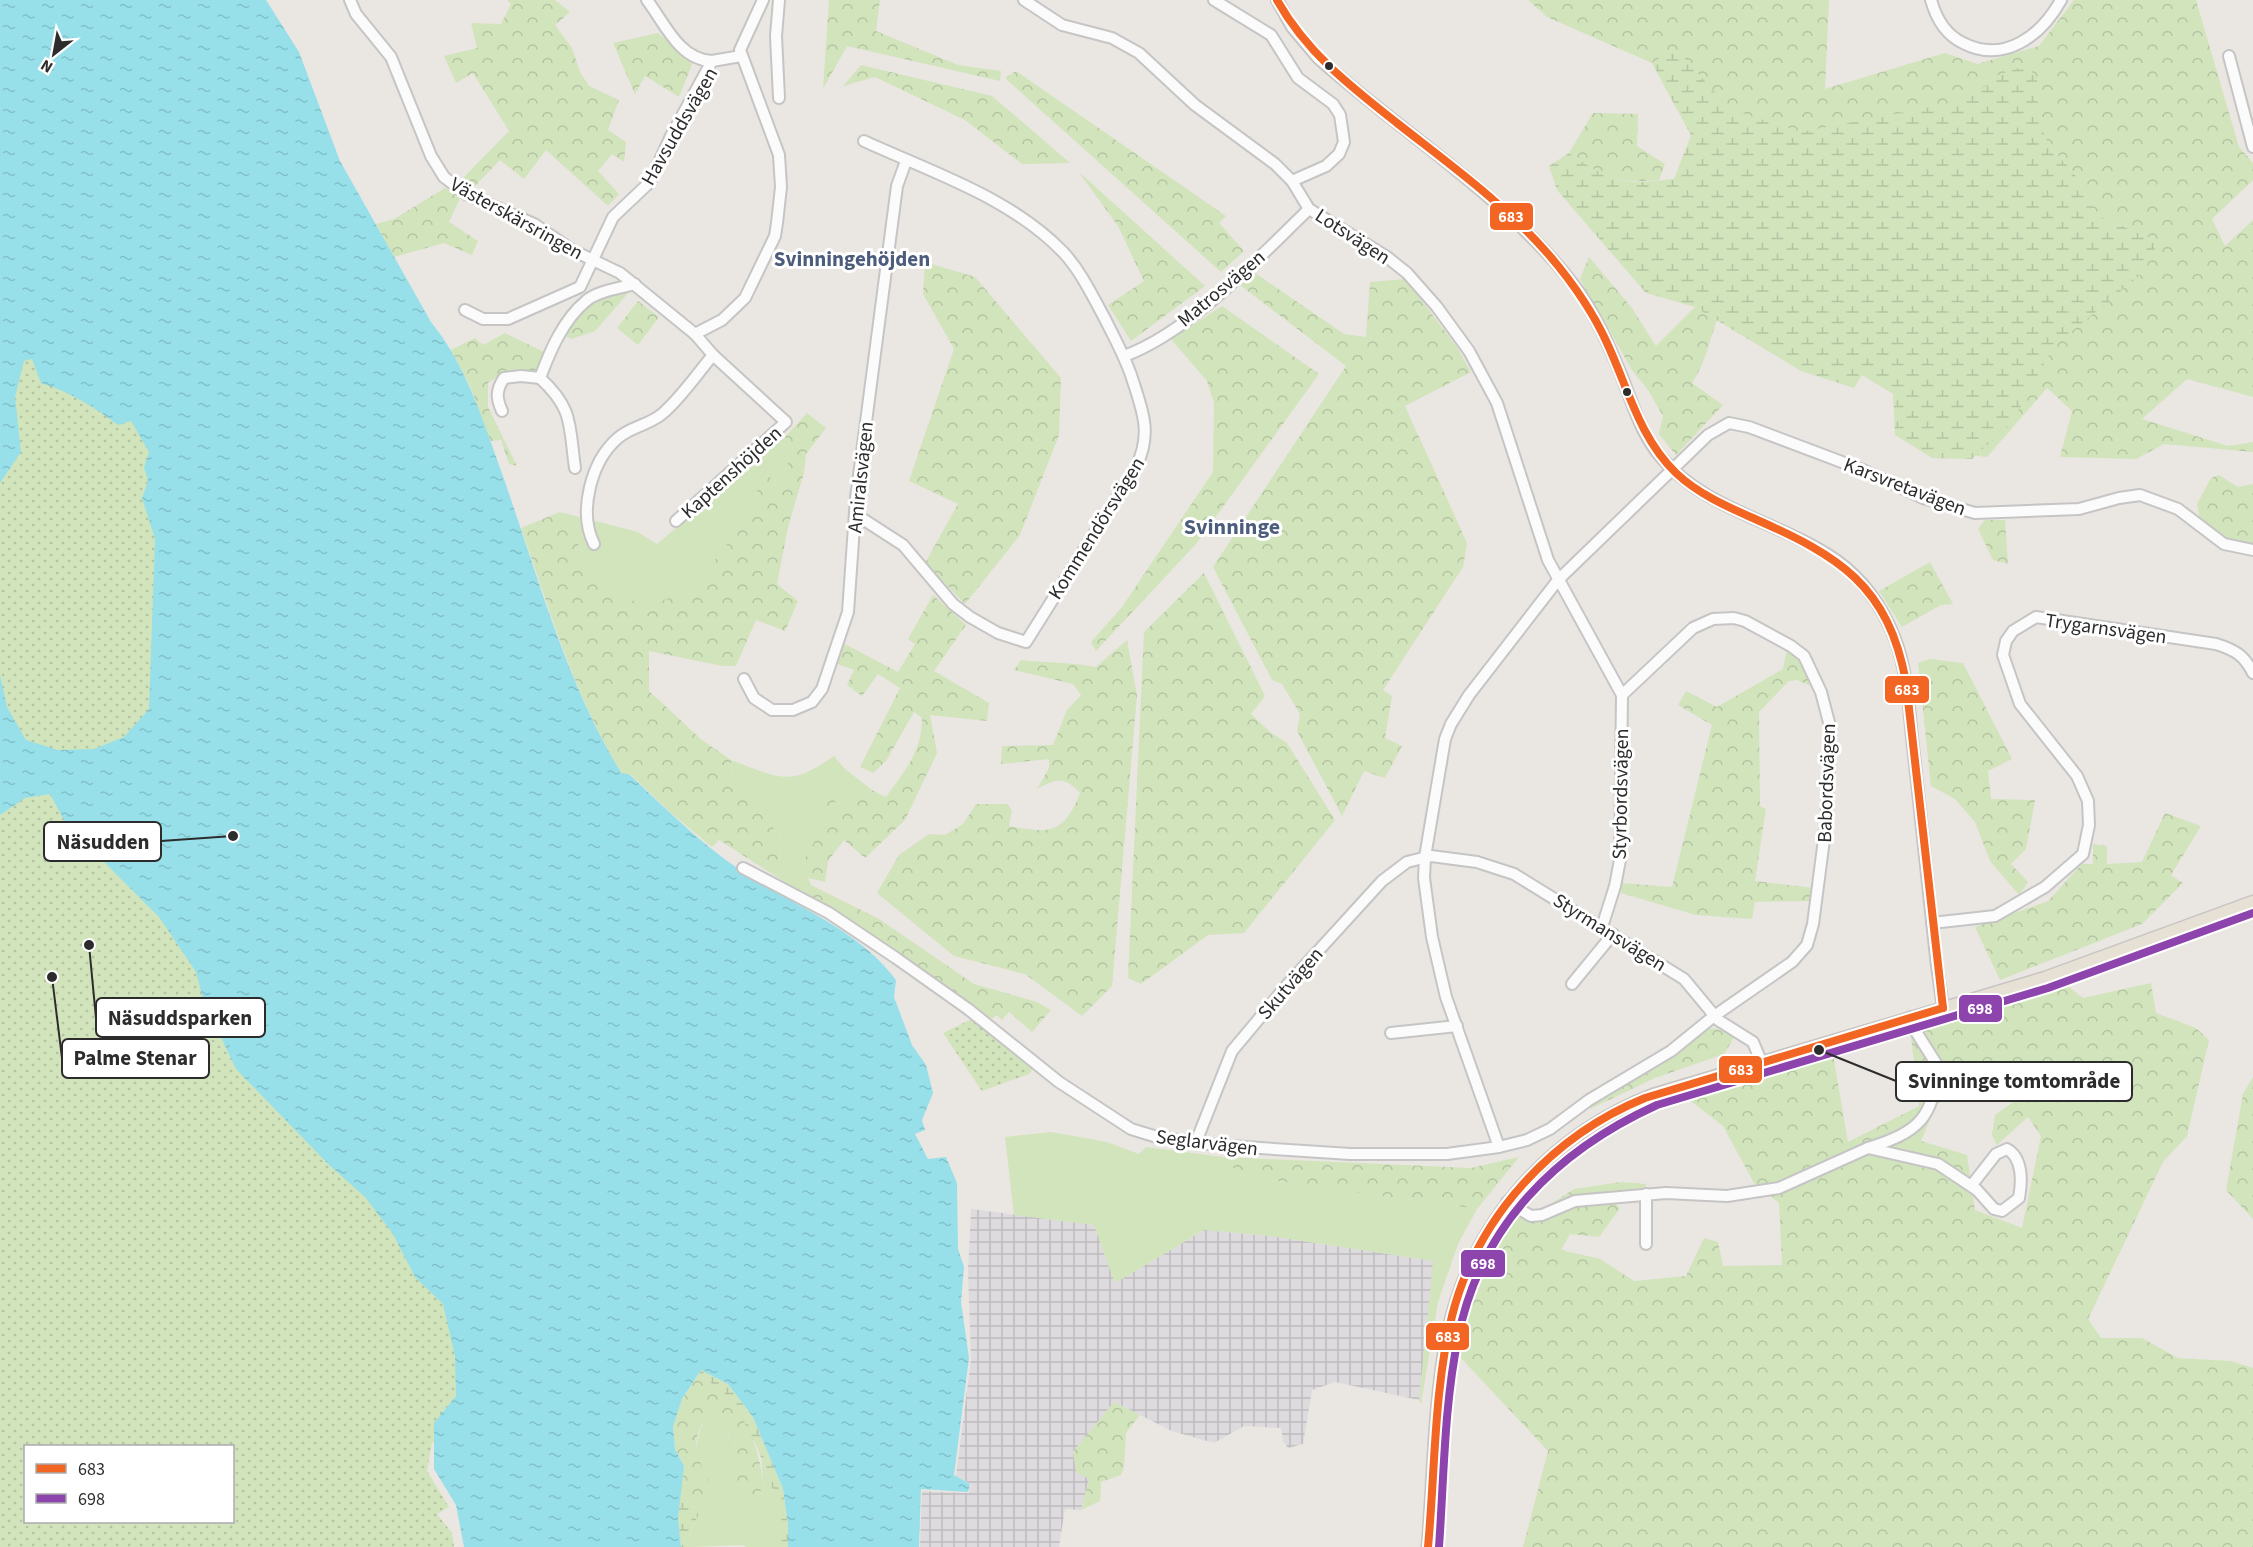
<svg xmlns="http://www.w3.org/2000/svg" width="2253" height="1547" viewBox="0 0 2253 1547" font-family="'Source Sans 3',sans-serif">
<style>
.industrial{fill:url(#industrial-grid)}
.grass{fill:#d2e4bc}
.forest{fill:url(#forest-crowns);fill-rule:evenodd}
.wetland{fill:url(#wetland-marsh)}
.park{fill:url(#park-dots);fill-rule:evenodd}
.water{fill:url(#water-ripples)}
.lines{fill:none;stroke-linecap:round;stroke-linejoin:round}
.minor-casing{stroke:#c6c5c5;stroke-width:14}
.major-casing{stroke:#c6c4c2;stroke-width:15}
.minor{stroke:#fcfbfb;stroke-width:10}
.major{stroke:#e7e0d5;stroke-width:12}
.bus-1-casing{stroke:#fff;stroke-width:12}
.bus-2-casing{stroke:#fff;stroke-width:12}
.bus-1{stroke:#f26522;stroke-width:8}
.bus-2{stroke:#8e44ad;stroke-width:8}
.bus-dot{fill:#2c2c2c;stroke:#fff;stroke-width:2}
.labels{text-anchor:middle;stroke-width:6;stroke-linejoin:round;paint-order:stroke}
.street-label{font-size:20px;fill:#2c2c2c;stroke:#fff}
.neighbourhood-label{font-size:21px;font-weight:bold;fill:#4c5c7c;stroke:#fff}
.quarter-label{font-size:22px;font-weight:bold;fill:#4c5c7c;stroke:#fff}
.leader{fill:none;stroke:#2c2c2c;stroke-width:2}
.callout-dot{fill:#2c2c2c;stroke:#fff;stroke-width:2}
.callout{fill:#fff;stroke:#2c2c2c;stroke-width:2}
.callout-label{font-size:21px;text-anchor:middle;font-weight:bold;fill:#2c2c2c}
.line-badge{stroke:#fff;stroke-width:2}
.badge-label{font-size:16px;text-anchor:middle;font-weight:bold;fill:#fff}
</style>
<defs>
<pattern id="industrial-grid" width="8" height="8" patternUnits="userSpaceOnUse" patternTransform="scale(1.5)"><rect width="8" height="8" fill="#dddbdd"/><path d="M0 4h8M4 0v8" fill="none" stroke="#bebcbe"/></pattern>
<pattern id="forest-crowns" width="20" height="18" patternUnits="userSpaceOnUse" patternTransform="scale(1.5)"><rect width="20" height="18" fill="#d2e4bc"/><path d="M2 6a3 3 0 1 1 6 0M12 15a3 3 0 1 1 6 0" fill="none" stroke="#b4c4a2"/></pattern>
<pattern id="wetland-marsh" width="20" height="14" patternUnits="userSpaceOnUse" patternTransform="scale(1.5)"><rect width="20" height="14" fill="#d2e4bc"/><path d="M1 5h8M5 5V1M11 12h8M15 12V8" fill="none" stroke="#b4c4a2"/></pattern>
<pattern id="park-dots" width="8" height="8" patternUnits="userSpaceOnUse" patternTransform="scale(1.5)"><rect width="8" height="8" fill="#d2e4bc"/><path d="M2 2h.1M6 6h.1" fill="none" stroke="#b4c4a2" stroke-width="1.8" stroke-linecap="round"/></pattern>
<pattern id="water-ripples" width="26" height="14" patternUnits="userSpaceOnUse" patternTransform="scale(1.5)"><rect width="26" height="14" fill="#97e0ea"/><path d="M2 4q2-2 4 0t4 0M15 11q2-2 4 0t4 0" fill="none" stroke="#82c0c9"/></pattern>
</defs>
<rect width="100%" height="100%" fill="#eae6e2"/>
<polygon class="industrial" points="971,1209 1094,1225 1115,1283 1204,1230 1270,1236 1434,1261 1419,1400 1335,1382 1312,1390 1303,1444 1288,1448 1283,1441 1281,1428 1244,1426 1214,1443 1172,1431 1114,1402 1073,1452 1089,1479 1081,1510 1065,1509 1059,1547 920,1547 922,1491 969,1493 971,1484 956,1476 971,1359 968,1271"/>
<g class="grass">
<polygon points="785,437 793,448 780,485 767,475 758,486 754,510 692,589 651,605 616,596 600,584 560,512 638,532 657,544"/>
<path d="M 834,756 L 845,769 L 872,790 L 837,810 L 827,820 L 802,863 L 811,885 L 805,894 L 777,877 L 782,839 L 732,775 L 731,760 C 779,778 789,788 834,756 Z"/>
<polygon points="1051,1132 1107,1142 1139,1154 1146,1147 1223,1157 1241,1176 1477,1209 1458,1244 1438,1302 1421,1404 1419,1400 1433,1261 1270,1236 1204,1230 1115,1283 1094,1225 1014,1215 1005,1137"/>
<path d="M 711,1412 L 724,1425 L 740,1454 L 735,1489 L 764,1487 L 761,1459 L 779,1506 L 779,1547 L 746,1547 L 743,1545 L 693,1547 L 689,1534 L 700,1512 L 679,1495 L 701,1501 C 698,1472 689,1436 711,1412 Z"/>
</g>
<g class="forest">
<polygon points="507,0 555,0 570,12 555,25 572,48 580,72 589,86 619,100 608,130 626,142 624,162 612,154 598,171 619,194 608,206 546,150 524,179 500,160 475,186 463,178 509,131 473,73 456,83 444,56 477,48 471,23 501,24 511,4"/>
<polygon points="829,0 880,0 876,31 958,65 1001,71 1000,81 847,46 823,89"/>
<polygon points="1528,0 1829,0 1825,89 1945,53 1977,64 2039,46 2074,0 2196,0 2239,147 2253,163 2253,180 2212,219 2225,246 2253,220 2253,397 2187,379 2142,419 2228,446 2253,442 2253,452 2164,444 2136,459 2060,457 2072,411 2047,388 1987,457 1928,450 2159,242 2097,215 2073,171 2050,148 1852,147 1763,121 1691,135 1652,63 1547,17"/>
<polygon points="658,33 693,62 679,97 645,76 635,94 613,43"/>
<polygon points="861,65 992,96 1070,163 1022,164 965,120 875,77 843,86"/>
<polygon points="1016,71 1226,216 1219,223 1244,251 1221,272 1005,78"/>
<path d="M 1593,113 L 1638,114 L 1637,146 L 1665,164 L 1659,180 C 1613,184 1606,178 1569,153 Z"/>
<polygon points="1078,171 1205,286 1131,341 1108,305 1144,281 1118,226"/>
<polygon points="445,188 461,196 449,222 478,241 472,255 444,243 394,257 376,224 394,219"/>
<path d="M 1589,257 L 1632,308 L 1656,346 L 1695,307 L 1717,320 C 1709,342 1705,364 1692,383 L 1723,405 L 1676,455 L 1659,434 L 1663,416 L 1648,390 L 1632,370 L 1580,279 Z"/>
<polygon points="925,262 975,277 1061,378 1059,435 1020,535 965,604 925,563 958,504 909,481 954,349 923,294"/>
<polygon points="1249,269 1344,334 1366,337 1370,282 1405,279 1457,347 1471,372 1405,406 1467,543 1463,567 1383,690 1392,696 1385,738 1402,746 1385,778 1364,771 1342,816 1297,731 1300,714 1282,684 1272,680 1213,567 1346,366 1236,282"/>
<polygon points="630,291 595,331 572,339 563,335 589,303"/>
<polygon points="638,301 659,317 638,345 617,328"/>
<polygon points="1222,306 1319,374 1196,544 1096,651 1091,642 1122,607 1213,472 1214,403 1207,381 1171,339"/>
<path d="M 505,333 L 544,352 L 537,373 C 517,368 505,371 488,383 L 488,407 L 517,466 L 509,464 L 501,440 L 490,441 L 471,388 L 451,350 L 475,338 L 483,345 Z"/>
<path d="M 807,413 L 826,428 L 806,454 L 804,473 L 788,527 L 777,584 L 798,601 L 785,631 L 756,620 L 736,666 L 722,666 L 649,651 L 649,691 L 702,740 L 731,760 L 732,775 L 782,839 L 777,877 L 719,840 L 712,847 L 671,813 L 630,774 L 622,774 C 575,698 550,611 521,528 L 560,512 L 600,584 L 616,596 L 651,605 L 692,589 L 754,510 L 758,486 L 767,475 L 780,485 L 793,448 L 785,437 Z"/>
<polygon points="2219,475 2238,487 2253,484 2253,546 2218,537 2201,524 2197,504 2211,478"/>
<polygon points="1985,520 2005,520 2008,564 1993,560 1978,529"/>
<polygon points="1930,562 1953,604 1941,605 1902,627 1879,591"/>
<polygon points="1204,573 1265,696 1251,714 1270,732 1287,743 1335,820 1244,933 1208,935 1141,984 1128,978 1144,632"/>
<path d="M 933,595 L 966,625 L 934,671 L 989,703 L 987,721 L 930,715 L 937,753 L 905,820 L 865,858 L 844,840 L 828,861 L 825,882 L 808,878 L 802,863 L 827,820 L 824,796 L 831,788 L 837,809 L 872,790 L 886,797 C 905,770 922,752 922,718 L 914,712 L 886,761 L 873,773 L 860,767 L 900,688 L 878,674 L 862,696 L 847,685 L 854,670 L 835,663 L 841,642 L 898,672 L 915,644 L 908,639 Z"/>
<path d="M 1127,640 L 1137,695 L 1112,986 L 1082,1016 L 1025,974 L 954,956 L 877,893 L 899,855 L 929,834 L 945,835 L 963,824 L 976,804 L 1007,804 L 1012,810 L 1009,826 C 1050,834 1064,834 1080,793 C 1064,776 1057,779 1037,789 L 1049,768 L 1049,759 L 1001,764 L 1002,746 L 1053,745 L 1067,710 L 1081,695 L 1073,684 L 1014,670 L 1021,660 C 1047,663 1071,662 1096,667 Z"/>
<path d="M 1787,649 C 1799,658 1812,670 1811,686 L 1797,680 L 1789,681 L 1759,712 L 1760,806 L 1766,809 L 1755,881 L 1814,888 L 1814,901 L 1755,902 L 1752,919 L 1696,915 L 1621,893 L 1622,883 L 1672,887 L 1712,725 L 1678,705 L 1686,691 L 1717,707 L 1783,669 Z"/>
<polygon points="1930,659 1963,663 2012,759 1988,771 1991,799 2035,800 2026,849 2011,864 2028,882 2019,895 1990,861 1975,822 1955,799 1931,786 1918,663"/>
<polygon points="2165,813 2201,826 2171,875 2183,883 2142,924 2000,980 1975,927 2048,901 2082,864 2093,864 2093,844 2107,846 2107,864 2142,862"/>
<polygon points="811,885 879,919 974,984 1037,1002 1051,1010 1032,1032 1009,1012 1002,1020 996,1015 992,1019 838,913 805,894"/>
<path d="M 2151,983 L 2156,1013 L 2196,1028 L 2209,1040 L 2187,1136 L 2163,1162 L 2088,1319 L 2101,1338 L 2142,1338 L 2178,1358 L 2231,1361 L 2253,1368 L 2253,1547 L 1523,1547 L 1548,1451 L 1461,1358 L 1465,1296 L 1510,1207 L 1536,1214 L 1574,1189 L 1621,1182 L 1646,1184 L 1643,1192 L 1606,1196 L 1620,1208 L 1599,1237 L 1570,1234 L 1561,1250 L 1600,1259 L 1634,1281 L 1686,1276 L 1704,1238 L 1718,1242 L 1723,1266 L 1782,1265 L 1779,1203 L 1754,1183 L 1723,1126 L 1683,1095 L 1832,1049 L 1848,1142 L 1919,1106 L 1910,1028 L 2065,984 L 2083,998 ZM 1978,1062 L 2012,1076 L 2016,1100 L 1995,1115 L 1992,1135 L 1997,1145 L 2028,1117 L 2041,1136 L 2022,1228 L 1975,1210 L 1967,1155 L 1921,1141 L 1936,1106 Z"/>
<polygon points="1714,1028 1735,1036 1724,1054 1655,1078 1590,1109 1591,1105 1678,1051 1707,1029"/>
<polygon points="2253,1077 2253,1219 2226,1190 2243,1094"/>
<polygon points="1223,1157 1471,1168 1519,1157 1477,1209 1241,1176"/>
<path d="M 698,1375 C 705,1380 715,1384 722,1390 C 748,1413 760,1454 764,1487 L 754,1498 L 735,1489 C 740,1451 740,1441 711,1413 C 687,1438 697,1459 711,1485 L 702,1502 L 679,1495 L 684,1466 L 675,1449 L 673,1426 L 682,1399 Z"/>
<polygon points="1114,1402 1140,1415 1126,1433 1124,1467 1121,1475 1101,1482 1100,1501 1081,1510 1089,1479 1076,1472 1073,1452"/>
</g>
<g class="wetland">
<path d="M 1675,48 L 1730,109 L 1801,132 L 1951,103 L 1978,92 L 1998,75 L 2028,65 L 2037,80 L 2038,119 L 2050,148 L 2073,171 L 2097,215 L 2159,242 L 2139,276 L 2054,346 L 2012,422 L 1972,459 L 1932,458 L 1895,435 L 1893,394 L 1862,375 L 1854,388 L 1801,371 L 1695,307 L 1646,293 L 1557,190 L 1549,166 L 1569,153 C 1613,183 1620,185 1674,179 L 1691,135 L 1652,63 Z"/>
<polygon points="701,1370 728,1384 753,1417 783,1489 788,1524 788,1547 779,1547 779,1506 757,1447 739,1412 722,1390 698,1375"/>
<polygon points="679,1495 700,1512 689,1534 693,1547 681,1547 678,1518"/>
</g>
<g class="park">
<path d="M 0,151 L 233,317 L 577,1509 L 432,1442 L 427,1471 L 449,1507 L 437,1514 L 452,1533 L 454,1547 L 0,1547 ZM 26,1446 L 232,1446 L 232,1522 L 26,1522 Z"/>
<polygon points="974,1018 1034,1067 1029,1074 982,1091 943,1033"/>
</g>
<path class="water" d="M 0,0 L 266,0 L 299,52 L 340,161 L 431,322 C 465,364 481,414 499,465 C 536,568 564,680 622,774 L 629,774 C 664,807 700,843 740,870 C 791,905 859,929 896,980 L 894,997 L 912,1045 L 926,1065 L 933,1093 L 922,1120 L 925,1130 L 915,1134 L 928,1159 L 946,1157 L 957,1183 L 958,1249 L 964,1267 L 961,1302 L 969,1358 L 954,1475 L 970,1484 L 968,1492 L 921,1489 L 919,1547 L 788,1547 L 788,1524 L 783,1489 L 753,1417 L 728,1384 L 701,1370 L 682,1399 L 673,1426 L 675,1449 L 684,1466 L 678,1518 L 681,1547 L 464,1547 L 456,1505 L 434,1469 L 434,1423 L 456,1396 L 455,1356 L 443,1304 L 415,1277 L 393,1234 L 365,1197 L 328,1164 L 236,1069 L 203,999 L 196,972 L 159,917 L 66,824 L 50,794 L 25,798 L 0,815 L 0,675 L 7,707 L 26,740 L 58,750 L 94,749 L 124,737 L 149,709 L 155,539 L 142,498 L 148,481 L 144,467 L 149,452 L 131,421 L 118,425 C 96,408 68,391 41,383 L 32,359 L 24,361 L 15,397 L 21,452 L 0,483 Z"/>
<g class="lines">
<g class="minor-casing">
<g id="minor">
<polyline points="350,0 356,14 391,57 431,156 444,177 466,194 534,224 572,250 620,273 695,334 722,320 745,298 775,236 777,223 781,187 779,155 740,50 763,0"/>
<path d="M 647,0 C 664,22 679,60 712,61"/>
<polyline points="1024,0 1062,25 1112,38 1139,53 1195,105 1275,164 1292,181 1309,209 1387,257 1407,273 1437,307 1469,351 1497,403 1548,560 1622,695 1620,860 1615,886 1602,927"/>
<polyline points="1214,0 1271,35 1298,78 1333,104 1340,115 1344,142 1339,154 1326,166 1292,181"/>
<path d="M 1277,0 L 1292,27 L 1318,58 C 1400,131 1506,197 1573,284 C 1594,311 1609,345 1622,377 C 1633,405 1641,433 1660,456 C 1705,511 1780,521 1836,560 C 1864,580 1883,608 1895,639 C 1909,676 1909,717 1914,755 C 1922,826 1929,896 1937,966 L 1943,1008"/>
<path d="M 1931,0 C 1936,18 1946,35 1963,43 C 2004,64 2041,36 2061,0"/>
<polyline points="2229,56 2253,147"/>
<polyline points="779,98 776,36 779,0"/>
<polyline points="465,310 483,319 508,319 580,287 613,217 650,182 671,136 712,61 741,56"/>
<path d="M 1124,356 C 1190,332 1259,257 1309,209"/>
<path d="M 540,378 C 574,409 569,426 575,468"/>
<path d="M 502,411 C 496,398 496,390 504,378 L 521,376 L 540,378 C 550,351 563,320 586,301 C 597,291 621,288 635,284"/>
<path d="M 855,514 L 903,545 L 953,604 L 970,617 L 998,633 L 1026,642 L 1136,467 C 1153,432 1142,410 1131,375 C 1124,355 1114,337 1104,317 C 1092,295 1080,270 1063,252 C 1010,197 931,172 864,141"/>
<polyline points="676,521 786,422 713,355 695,334"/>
<path d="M 594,544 C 578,512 591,461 618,438 C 630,427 649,425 662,414 C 681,398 697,374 713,355"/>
<polyline points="744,679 754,698 772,710 793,710 812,702 822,689 848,612 856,498 897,186 906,161"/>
<polyline points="743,868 829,913 896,958 968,1009 1059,1082 1131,1129 1157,1137 1215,1145 1350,1154 1447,1154 1499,1147 1527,1140 1550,1129 1589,1100 1671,1051 1714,1016 1792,962 1807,945 1813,924 1826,824 1831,730 1821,692 1804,656 1791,646 1745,621 1734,618 1713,619 1693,628 1622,695"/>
<path d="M 1932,923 L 1995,916 L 2045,887 L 2083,854 L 2089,825 L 2088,801 L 2077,776 L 2020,704 L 2003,655 L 2006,641 L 2013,631 L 2036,617 L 2216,644 C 2235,650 2244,655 2253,673"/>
<polyline points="1572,984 1613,934"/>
<path d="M 1911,1017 L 1915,1030 L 1937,1065 C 1934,1119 1918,1132 1868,1148 L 1938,1164 L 1977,1190 L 1994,1209 L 2002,1211 L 2019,1198 C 2022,1182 2023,1158 2007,1149 L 1996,1154 L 1971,1186"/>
<polyline points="1391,1033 1457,1026"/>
<polyline points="1196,1142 1232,1051 1288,984 1382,881 1407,862 1431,856 1477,862 1514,874 1684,979 1718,1020 1753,1042 1761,1061"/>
<polyline points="1499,1147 1446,997 1432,937 1424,878 1425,857 1445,739 1451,724 1469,695 1558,580 1708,435 1729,423 1749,427 1863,470 1923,498 1975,513 2079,509 2119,498 2140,495 2178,509 2224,544 2253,550"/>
<polyline points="1646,1194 1646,1244"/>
<polyline points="1507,1202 1531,1216 1542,1215 1575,1201 1666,1193 1727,1196 1779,1188 1868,1148"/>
</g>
</g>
<g class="major-casing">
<path id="major" d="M 1428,1547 C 1434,1478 1434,1401 1448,1333 C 1472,1222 1549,1136 1653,1095 L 2045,978 L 2253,902"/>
</g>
<use href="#minor" class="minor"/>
<use href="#major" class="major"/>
<g class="bus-1-casing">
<g id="bus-1">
<path d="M 1277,0 C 1306,52 1350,86 1397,123 C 1449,164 1505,204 1549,255 C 1572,282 1592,310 1607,343 C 1628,388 1639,437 1676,473 C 1698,494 1728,507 1755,519 C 1839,556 1888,585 1906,682 L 1943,1008"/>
<path d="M 1428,1547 C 1435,1472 1434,1388 1452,1316 C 1477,1217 1552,1136 1645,1098 L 1943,1008"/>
</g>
</g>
<g class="bus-2-casing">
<path id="bus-2" d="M 1439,1547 C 1444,1477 1444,1407 1458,1338 C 1480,1226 1556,1151 1657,1105 L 2048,988 L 2253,913"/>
</g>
<use href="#bus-1" class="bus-1"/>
<use href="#bus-2" class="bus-2"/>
</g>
<g class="bus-dot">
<circle cx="1329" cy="66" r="5"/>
<circle cx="1627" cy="392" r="5"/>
</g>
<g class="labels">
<g class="street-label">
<text transform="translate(679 126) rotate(-60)" y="7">Havsuddsvägen</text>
<text transform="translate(517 218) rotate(29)" y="7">Västerskärsringen</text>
<text transform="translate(1353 236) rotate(33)" y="7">Lotsvägen</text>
<text transform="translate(1221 288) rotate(-40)" y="7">Matrosvägen</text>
<text transform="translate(731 472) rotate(-42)" y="7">Kaptenshöjden</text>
<text transform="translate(860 477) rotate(-84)" y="7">Amiralsvägen</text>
<text transform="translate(1905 486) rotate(21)" y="7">Karsvretavägen</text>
<text transform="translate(1096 528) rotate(-58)" y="7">Kommendörsvägen</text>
<text transform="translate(2106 628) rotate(8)" y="7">Trygarnsvägen</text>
<text transform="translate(1826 783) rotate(-88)" y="7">Babordsvägen</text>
<text transform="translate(1620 794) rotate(-89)" y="7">Styrbordsvägen</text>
<text transform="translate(1610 932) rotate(32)" y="7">Styrmansvägen</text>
<text transform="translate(1290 983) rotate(-49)" y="7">Skutvägen</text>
<text transform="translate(1207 1142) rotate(7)" y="7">Seglarvägen</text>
</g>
<g class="neighbourhood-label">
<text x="852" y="266">Svinningehöjden</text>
</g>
<g class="quarter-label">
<text x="1232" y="534">Svinninge</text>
</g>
</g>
<path class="leader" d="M233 836L161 841M89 945L96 1018M52 977L62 1058M1819 1050L1896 1081"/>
<g class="callout-dot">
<circle cx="233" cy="836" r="6"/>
<circle cx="89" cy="945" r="6"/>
<circle cx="52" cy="977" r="6"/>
<circle cx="1819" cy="1050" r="6"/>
</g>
<g class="callout">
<rect x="44" y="822" width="117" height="39" rx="6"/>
<rect x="96" y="998" width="169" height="39" rx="6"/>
<rect x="62" y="1039" width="147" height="39" rx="6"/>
<rect x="1896" y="1062" width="236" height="39" rx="6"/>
</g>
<g class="callout-label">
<text x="103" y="849">Näsudden</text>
<text x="180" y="1025">Näsuddsparken</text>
<text x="135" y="1065">Palme Stenar</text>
<text x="2014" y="1088">Svinninge tomtområde</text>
</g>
<g class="line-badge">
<rect x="1489" y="202" width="45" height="29" rx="6" fill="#f26522"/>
<rect x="1884" y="675" width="46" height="29" rx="6" fill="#f26522"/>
<rect x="1958" y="994" width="45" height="29" rx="6" fill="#8e44ad"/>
<rect x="1718" y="1055" width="45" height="29" rx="6" fill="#f26522"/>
<rect x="1460" y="1249" width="46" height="29" rx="6" fill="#8e44ad"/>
<rect x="1425" y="1322" width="45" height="29" rx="6" fill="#f26522"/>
</g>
<g class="badge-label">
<text x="1511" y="222">683</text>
<text x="1907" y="695">683</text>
<text x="1980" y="1014">698</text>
<text x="1741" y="1075">683</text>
<text x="1483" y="1269">698</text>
<text x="1448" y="1342">683</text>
</g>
<rect x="24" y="1445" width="210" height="78" fill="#ffffff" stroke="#ababab" stroke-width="1.5"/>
<rect x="36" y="1464" width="30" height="9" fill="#f26522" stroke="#ababab" stroke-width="1.5"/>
<text x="78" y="1475" font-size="18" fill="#2c2c2c">683</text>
<rect x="36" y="1494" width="30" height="9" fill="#8e44ad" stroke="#ababab" stroke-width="1.5"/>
<text x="78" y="1505" font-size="18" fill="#2c2c2c">698</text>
<g transform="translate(54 54) rotate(211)" stroke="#ffffff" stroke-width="4.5" paint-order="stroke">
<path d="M0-4.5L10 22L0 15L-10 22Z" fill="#2c2c2c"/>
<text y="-9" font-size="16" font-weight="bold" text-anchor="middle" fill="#2c2c2c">N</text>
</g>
</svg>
